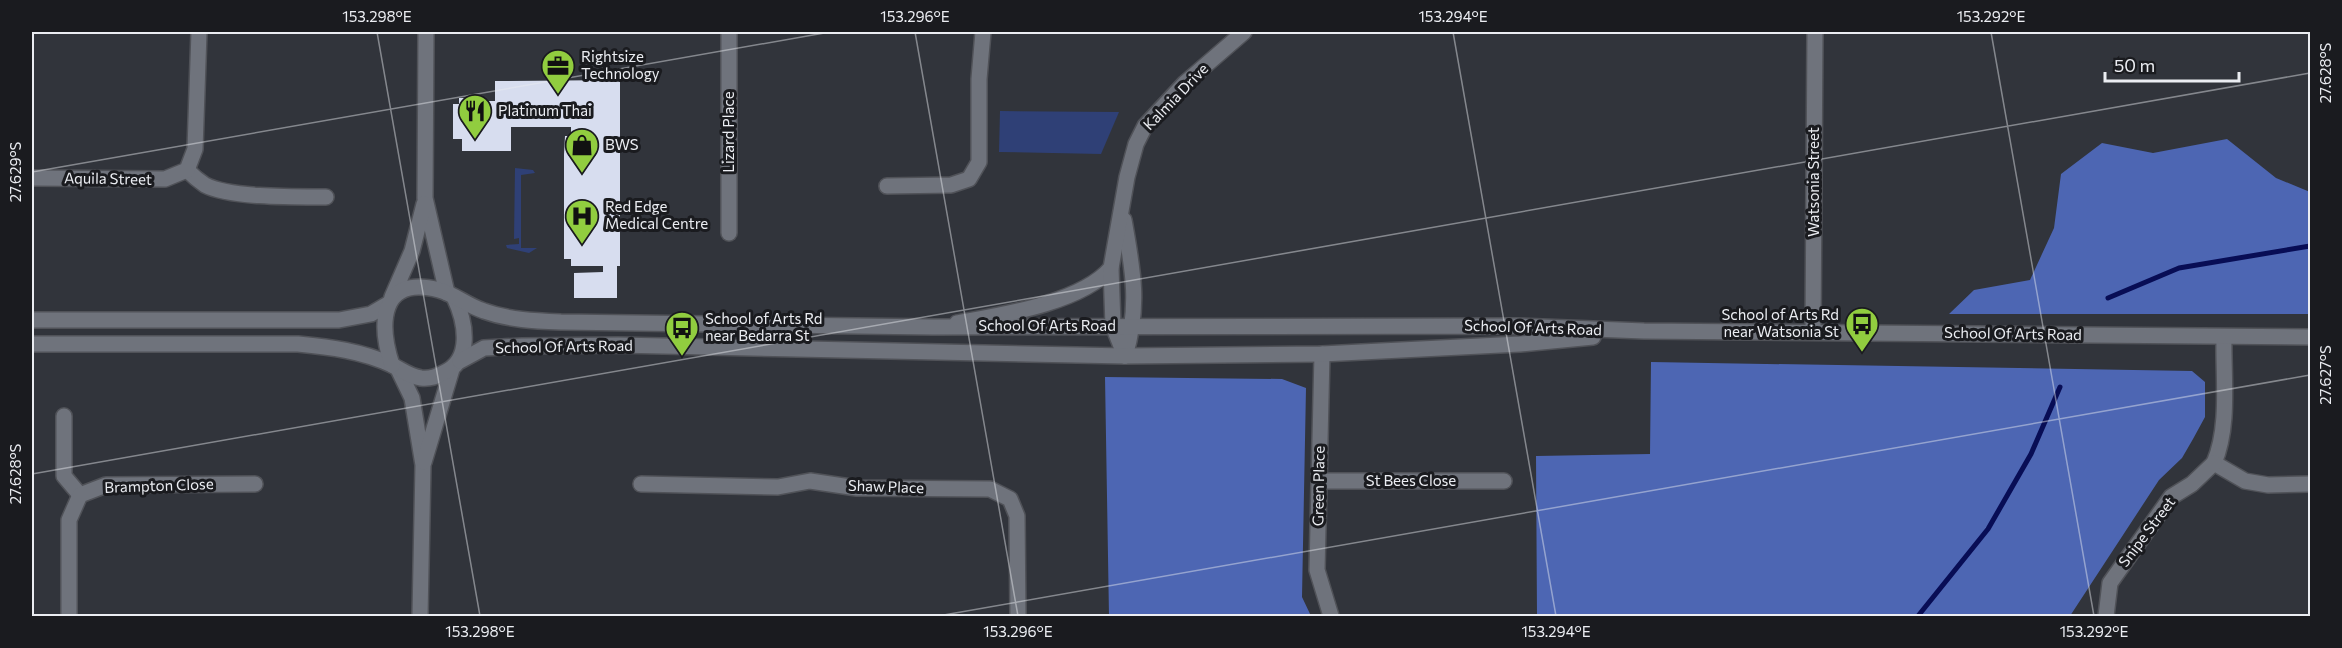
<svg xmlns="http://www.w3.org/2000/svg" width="2342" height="648" viewBox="0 0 2342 648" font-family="Commissioner,sans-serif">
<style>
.green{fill:#2f4076}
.forest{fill:#4d66b3}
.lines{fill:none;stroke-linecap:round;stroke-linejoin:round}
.stream{stroke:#080d55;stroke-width:5}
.building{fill:#d7ddef}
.minor-casing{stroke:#505258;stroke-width:18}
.tertiary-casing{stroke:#505258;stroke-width:18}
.minor{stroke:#6f737c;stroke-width:15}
.tertiary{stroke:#6f737c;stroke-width:15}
.ticks{fill:none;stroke:#ebedf2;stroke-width:1.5;stroke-opacity:0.45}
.labels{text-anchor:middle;stroke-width:6;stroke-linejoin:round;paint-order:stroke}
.poi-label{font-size:15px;fill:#ebedf2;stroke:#1a1b1f;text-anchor:start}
.street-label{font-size:15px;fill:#ebedf2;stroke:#1a1b1f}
.neatline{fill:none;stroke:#ebedf2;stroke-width:2}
.ticks-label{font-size:15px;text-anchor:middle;fill:#ebedf2}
</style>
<rect width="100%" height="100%" fill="#31343b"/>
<g class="green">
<polygon points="1000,111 1119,112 1101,154 999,152"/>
<polygon points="515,168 533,170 535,173 521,175 521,248 537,248 529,253 507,248 506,245 519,244 519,238 514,239"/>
</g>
<g class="forest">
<polygon points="2227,139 2276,178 2310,192 2310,314 1949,314 1974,290 2030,280 2054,228 2061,174 2102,143 2153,153"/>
<polygon points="1651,362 2192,371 2205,382 2205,417 2193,439 2182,458 2159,480 2070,616 1537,616 1536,456 1650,454"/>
<polygon points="1105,377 1282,379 1306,388 1302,597 1311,616 1109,616"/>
</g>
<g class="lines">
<g class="stream">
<polyline points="2108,298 2179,268 2310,246"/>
<polyline points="1918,616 1988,529 2031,454 2060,387"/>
</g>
</g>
<polygon class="building" points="620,80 620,266 617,266 617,298 574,298 574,273 603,272 603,266 571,266 571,259 564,259 564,154 565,136 571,136 571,127 511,127 511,151 462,151 462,139 453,139 453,104 459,104 459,98 469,98 469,101 495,101 495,81"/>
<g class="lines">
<g class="minor-casing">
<g id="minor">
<polyline points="426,32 425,198 447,293"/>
<path d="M 187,170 C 192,175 199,181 205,185 C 230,198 296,197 326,197"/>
<polyline points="32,178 165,179 187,170 195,149 199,32"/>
<polyline points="887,186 951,185 969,179 979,162 979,79 983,32"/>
<path d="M 1124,220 C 1133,270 1140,306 1125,356"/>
<polyline points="729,233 729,32"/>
<polyline points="392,297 412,251 424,204"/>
<path d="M 957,323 C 1001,315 1081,303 1111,268"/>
<polyline points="1813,332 1815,32"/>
<path d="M 2224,337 C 2223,377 2230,426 2214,463 L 2245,481 L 2268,485 L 2310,484"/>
<polyline points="1322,354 1317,570 1331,616"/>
<polyline points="1125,356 1113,326 1111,268 1127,177 1136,144 1145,126 1185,83 1244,32"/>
<polyline points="398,369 412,398 423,465 420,616"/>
<polyline points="64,416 64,476 80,495"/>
<polyline points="424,462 452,369"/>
<polyline points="1319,481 1504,481"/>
<polyline points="641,484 778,487 810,481 857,488 990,489 1010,499 1017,516 1018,616"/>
<polyline points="69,616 69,520 80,495 106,485 255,484"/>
<polyline points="2106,616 2110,583 2171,497 2192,484 2214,463"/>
</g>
</g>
<g class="tertiary-casing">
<g id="tertiary">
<polyline points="32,320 339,320 371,314 388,304"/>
<path d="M 32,344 L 298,344 C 330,347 362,351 392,365 C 402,370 409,376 421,378 C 429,379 436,377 443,373 C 473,361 466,322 454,297"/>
<polyline points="460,361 484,348 522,346 618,345 1125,356 1322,354 1520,344 1593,337"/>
<path d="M 392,365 C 379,325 379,274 439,290 C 454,294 468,306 484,311 C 509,320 535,321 561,322 L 933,327 L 1517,326 L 1644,331 L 2310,337"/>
</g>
</g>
<use href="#minor" class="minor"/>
<use href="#tertiary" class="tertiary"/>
</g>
<path class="ticks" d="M 377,32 L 480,616M 915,32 L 1018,616M 1453,32 L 1556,616M 1991,32 L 2094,616M 32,172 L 830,32M 32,474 L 2310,73M 938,616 L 2310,375"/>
<defs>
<g id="office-pin" transform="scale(1.725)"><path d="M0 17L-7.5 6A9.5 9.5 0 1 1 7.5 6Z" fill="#91cd3f" stroke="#1a1b1f"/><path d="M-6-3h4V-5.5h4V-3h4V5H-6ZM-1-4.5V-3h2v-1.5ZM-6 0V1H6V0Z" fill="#111"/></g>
<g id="restaurant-pin" transform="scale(1.725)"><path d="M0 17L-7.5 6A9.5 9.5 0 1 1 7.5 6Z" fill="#91cd3f" stroke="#1a1b1f"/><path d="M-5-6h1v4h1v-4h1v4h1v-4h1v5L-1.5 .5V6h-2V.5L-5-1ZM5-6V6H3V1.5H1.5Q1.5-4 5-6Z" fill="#111"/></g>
<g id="shop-pin" transform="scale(1.725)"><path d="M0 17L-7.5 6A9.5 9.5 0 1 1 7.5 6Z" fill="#91cd3f" stroke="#1a1b1f"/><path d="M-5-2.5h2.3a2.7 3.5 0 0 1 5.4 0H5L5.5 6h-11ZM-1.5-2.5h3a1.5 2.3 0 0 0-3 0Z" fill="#111"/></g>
<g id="hospital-pin" transform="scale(1.725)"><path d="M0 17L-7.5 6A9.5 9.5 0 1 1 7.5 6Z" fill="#91cd3f" stroke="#1a1b1f"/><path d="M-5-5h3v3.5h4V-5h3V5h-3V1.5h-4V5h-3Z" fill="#111"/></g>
<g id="bus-pin" transform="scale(1.725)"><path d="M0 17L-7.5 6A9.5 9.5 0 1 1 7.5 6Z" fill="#91cd3f" stroke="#1a1b1f"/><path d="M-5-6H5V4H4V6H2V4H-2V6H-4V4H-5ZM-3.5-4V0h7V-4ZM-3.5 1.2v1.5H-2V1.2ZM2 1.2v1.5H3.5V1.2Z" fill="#111"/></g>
</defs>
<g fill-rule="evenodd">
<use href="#office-pin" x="558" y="66"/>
<use href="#restaurant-pin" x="475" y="111"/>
<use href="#shop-pin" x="582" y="145"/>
<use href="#hospital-pin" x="582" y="216"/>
<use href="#bus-pin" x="1862" y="324"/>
<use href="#bus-pin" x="682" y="328"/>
</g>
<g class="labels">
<g class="poi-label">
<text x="581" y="62">Rightsize<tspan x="581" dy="17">Technology</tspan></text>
<text x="498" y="116">Platinum Thai</text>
<text x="605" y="150">BWS</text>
<text x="605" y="212">Red Edge<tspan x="605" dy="17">Medical Centre</tspan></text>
<text x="1839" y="320" text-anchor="end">School of Arts Rd<tspan x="1839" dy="17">near Watsonia St</tspan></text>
<text x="705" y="324">School of Arts Rd<tspan x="705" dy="17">near Bedarra St</tspan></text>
</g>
<g class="street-label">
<text transform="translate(1176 97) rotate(-46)" y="5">Kalmia Drive</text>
<text transform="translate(729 132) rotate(-90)" y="5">Lizard Place</text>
<text transform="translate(108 179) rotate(1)" y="5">Aquila Street</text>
<text transform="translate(1814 182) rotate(-90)" y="5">Watsonia Street</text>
<text x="1047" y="331">School Of Arts Road</text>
<text transform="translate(1533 328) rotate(2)" y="5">School Of Arts Road</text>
<text transform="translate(2013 334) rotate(1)" y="5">School Of Arts Road</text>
<text transform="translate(564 347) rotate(-1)" y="5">School Of Arts Road</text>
<text x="1411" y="486">St Bees Close</text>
<text transform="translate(159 486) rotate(-2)" y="5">Brampton Close</text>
<text transform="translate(1319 486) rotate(-89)" y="5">Green Place</text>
<text transform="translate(886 487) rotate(2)" y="5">Shaw Place</text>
<text transform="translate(2147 532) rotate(-53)" y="5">Snipe Street</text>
</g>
</g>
<rect width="2342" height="648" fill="none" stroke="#1a1b1f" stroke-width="66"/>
<path d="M2105 72v9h134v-9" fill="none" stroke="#ebedf2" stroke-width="3"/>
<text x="2114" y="72" font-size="18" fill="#ebedf2" stroke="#1a1b1f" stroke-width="4.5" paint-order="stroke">50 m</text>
<rect x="33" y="33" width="2276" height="582" class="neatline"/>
<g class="ticks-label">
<text x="377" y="22">153.298°E</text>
<text x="915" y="22">153.296°E</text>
<text x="1453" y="22">153.294°E</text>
<text x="1991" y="22">153.292°E</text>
<text transform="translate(2326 73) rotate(-90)" y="5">27.628°S</text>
<text transform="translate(16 172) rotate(-90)" y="5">27.629°S</text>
<text transform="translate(2326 375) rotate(-90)" y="5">27.627°S</text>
<text transform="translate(16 474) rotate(-90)" y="5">27.628°S</text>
<text x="480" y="637">153.298°E</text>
<text x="1018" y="637">153.296°E</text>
<text x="1556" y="637">153.294°E</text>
<text x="2094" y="637">153.292°E</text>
</g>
</svg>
